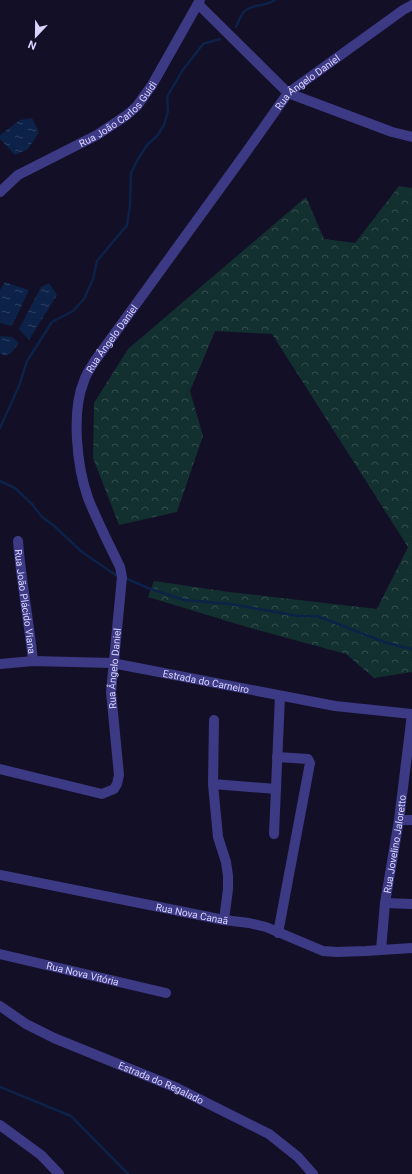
<svg xmlns="http://www.w3.org/2000/svg" width="412" height="1174" viewBox="0 0 412 1174" font-family="Roboto,sans-serif">
<style>
.forest{fill:url(#forest-crowns)}
.water{fill:url(#water-ripples)}
.lines{fill:none;stroke-linecap:round;stroke-linejoin:round}
.stream{stroke:#0c2248;stroke-width:2.5}
.minor{stroke:#3d3a85;stroke-width:10}
.labels{text-anchor:middle;stroke-width:3;stroke-linejoin:round;paint-order:stroke}
.street-label{font-size:10px;fill:#d9d4ff;stroke:#130f26}
</style>
<defs>
<pattern id="forest-crowns" width="20" height="18" patternUnits="userSpaceOnUse"><rect width="20" height="18" fill="#12302f"/><path d="M2 6a3 3 0 1 1 6 0M12 15a3 3 0 1 1 6 0" fill="none" stroke="#344d4e"/></pattern>
<pattern id="water-ripples" width="26" height="14" patternUnits="userSpaceOnUse"><rect width="26" height="14" fill="#0c2248"/><path d="M2 4q2-2 4 0t4 0M15 11q2-2 4 0t4 0" fill="none" stroke="#2f4163"/></pattern>
</defs>
<rect width="100%" height="100%" fill="#130f26"/>
<polygon class="forest" points="399,186 412,188 412,672 374,678 346,654 250,628 148,597 154,581 229,592 377,609 408,547 272,334 215,331 190,391 203,436 177,512 119,525 93,458 94,403 128,349 306,197 324,239 355,243"/>
<g class="water">
<polygon points="32,118 39,132 28,149 15,155 0,139 0,135 20,120"/>
<polygon points="5,282 29,290 12,326 0,323 0,290"/>
<polygon points="49,283 57,295 29,340 19,329 41,287"/>
<polygon points="0,336 12,337 19,343 11,353 4,356 0,353"/>
</g>
<g class="lines">
<g class="stream">
<path d="M 236,27 C 238,23 240,17 243,13 C 251,3 266,7 275,0"/>
<polyline points="0,428 19,386 27,361 52,322 73,311 84,299 93,279 97,261 127,225 130,206 131,173 138,159 147,145 157,136 164,125 168,111 167,97 182,71 203,44 220,39"/>
<polyline points="0,481 15,488 32,504 42,517 53,525 82,552 117,576"/>
<polyline points="125,578 148,588 184,600 230,604 299,616 317,616 387,643 412,649"/>
<polyline points="0,1087 71,1116 128,1174"/>
</g>
<g class="minor">
<polyline points="198,4 288,93 392,132 412,137"/>
<path id="s1" d="M 0,192 L 18,175 L 97,135 L 127,115 L 137,106 L 152,85 L 200,0"/>
<path id="s2" d="M 18,541 C 21,581 29,621 33,661"/>
<path id="s3" d="M 0,664 L 33,661 L 112,663 L 335,706 L 412,714"/>
<polyline points="214,720 213,784 218,837 226,862 228,876 228,889 224,920"/>
<polyline points="277,757 308,759 310,763 278,933"/>
<path id="s4" d="M 0,769 L 102,794 L 114,789 L 117,784 L 119,775 L 111,692 L 122,577 L 120,567 C 109,544 97,521 88,498 C 77,467 71,412 84,381 C 86,374 91,368 94,362 L 242,158 L 288,93 L 403,10 L 412,5"/>
<polyline points="213,784 276,789"/>
<polyline points="399,820 412,820"/>
<polyline points="274,834 280,696"/>
<path id="s5" d="M 0,875 L 224,920 L 249,923 L 266,927 L 323,951 L 337,952 L 366,951 L 412,948"/>
<polyline points="385,903 412,904"/>
<path id="s6" d="M 381,950 L 385,903 L 399,820 L 412,714"/>
<path id="s7" d="M 0,954 L 166,993"/>
<path id="s8" d="M 0,1006 L 26,1024 L 54,1038 L 177,1088 L 269,1134 L 298,1157 L 313,1174"/>
<polyline points="0,1125 41,1155 59,1174"/>
</g>
</g>
<g class="labels">
<g class="street-label">
<text dy="4" stroke="none"><textPath href="#s4" startOffset="912">Rua Ângelo Daniel</textPath></text>
<text dy="4" stroke="none"><textPath href="#s1" startOffset="143">Rua João Carlos Guidi</textPath></text>
<text dy="4" stroke="none"><textPath href="#s4" startOffset="588">Rua Ângelo Daniel</textPath></text>
<text dy="4" stroke="none"><textPath href="#s2" startOffset="61">Rua João Plácido Viana</textPath></text>
<text dy="4" stroke="none"><textPath href="#s4" startOffset="240">Rua Ângelo Daniel</textPath></text>
<text dy="4" stroke="none"><textPath href="#s3" startOffset="208">Estrada do Carneiro</textPath></text>
<text dy="4" stroke="none"><textPath href="#s6" startOffset="107">Rua Jovelino Jaloretto</textPath></text>
<text dy="4" stroke="none"><textPath href="#s5" startOffset="196">Rua Nova Canaã</textPath></text>
<text dy="4" stroke="none"><textPath href="#s7" startOffset="85">Rua Nova Vitória</textPath></text>
<text dy="4" stroke="none"><textPath href="#s8" startOffset="179">Estrada do Regalado</textPath></text>
</g>
</g>
<g transform="translate(36 36) rotate(202)" stroke="#130f26" stroke-width="3" paint-order="stroke">
<path d="M0-3L7 15L0 10L-7 15Z" fill="#d9d4ff"/>
<text y="-6" font-size="11" font-weight="bold" text-anchor="middle" fill="#d9d4ff">N</text>
</g>
</svg>
